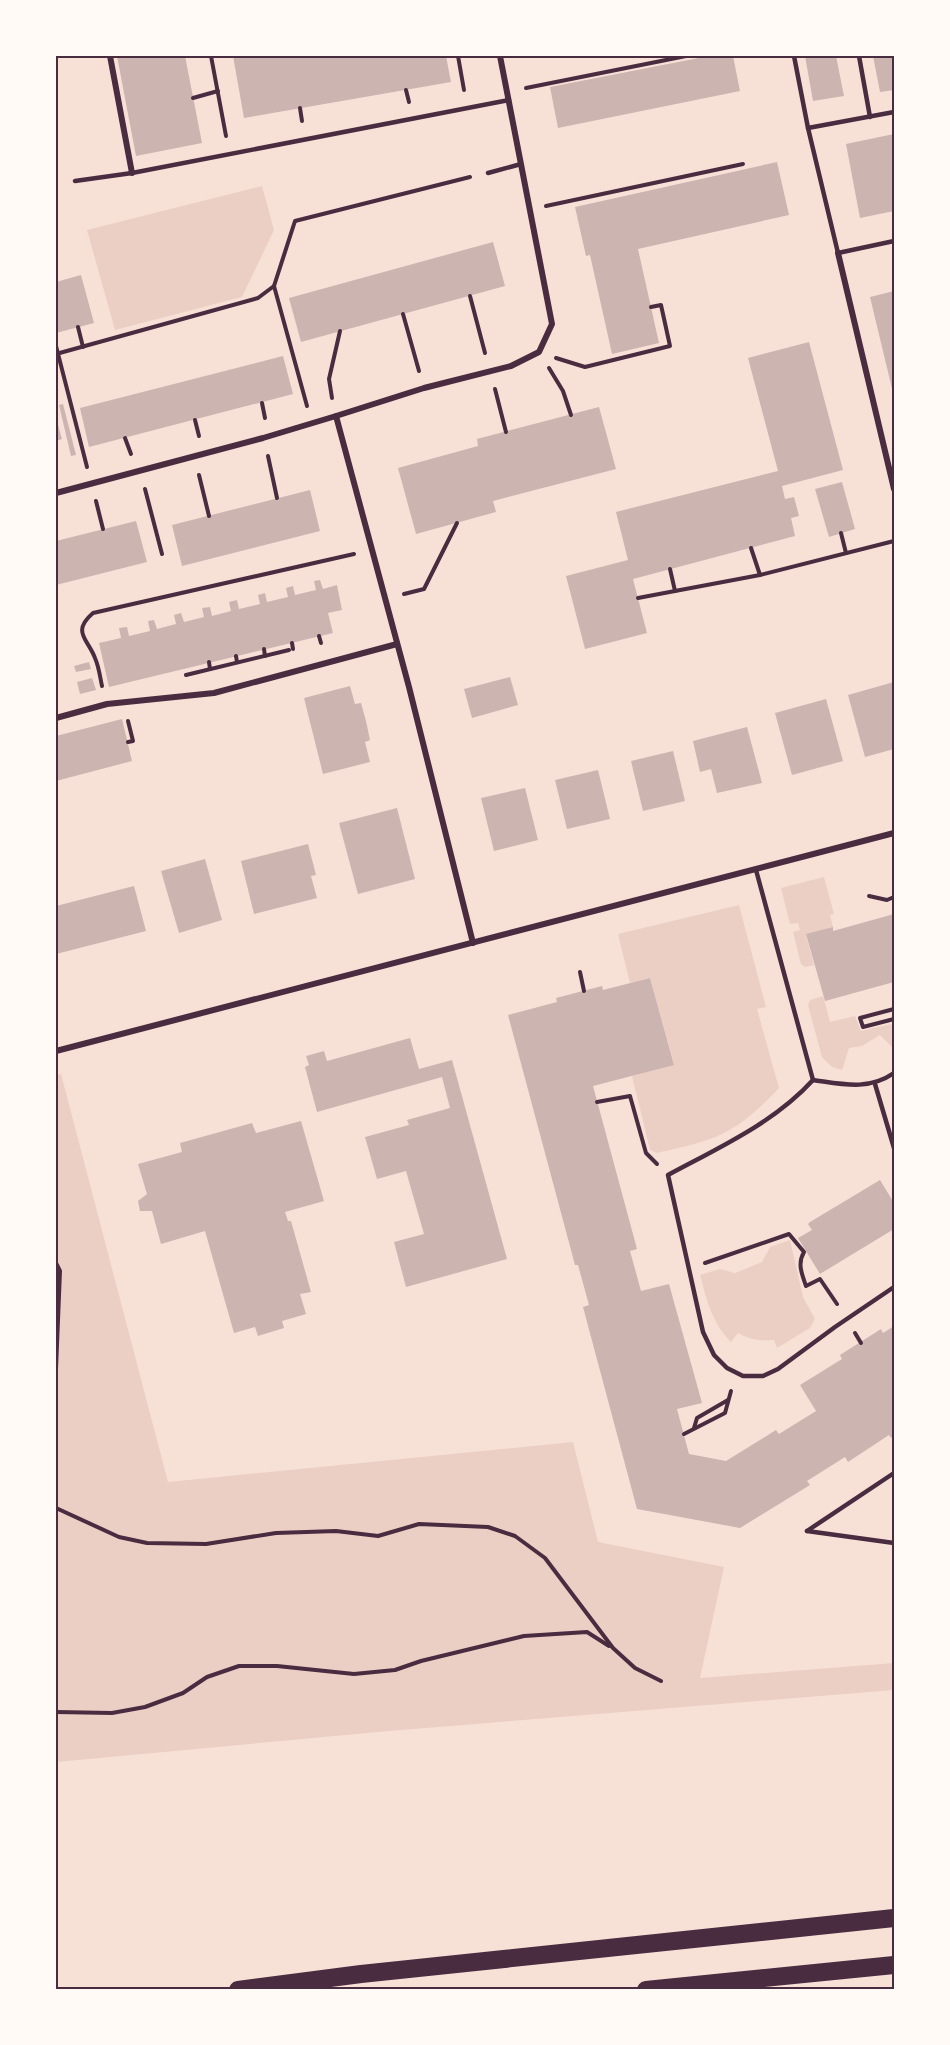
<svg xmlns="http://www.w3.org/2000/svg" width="950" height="2045" viewBox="0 0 950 2045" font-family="'Nunito Sans',sans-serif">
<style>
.green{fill:#ebcfc5}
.building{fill:#ccb4b1}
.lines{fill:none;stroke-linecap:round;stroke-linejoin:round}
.path{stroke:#4a2c40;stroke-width:4}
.service{stroke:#4a2c40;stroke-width:4.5}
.minor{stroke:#4a2c40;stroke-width:6}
.motorway{stroke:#4a2c40;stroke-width:18}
.neatline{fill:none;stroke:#4a2c40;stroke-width:2}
</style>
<rect width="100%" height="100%" fill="#f7e1d7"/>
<g class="green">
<polygon points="262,186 274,230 242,297 115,330 87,230"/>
<polygon points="824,877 834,914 830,915 833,927 806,935 814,965 805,967 801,964 793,932 800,930 798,923 790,924 781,888"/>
<path d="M 739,905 L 766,1007 L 757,1009 L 779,1088 C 759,1110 735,1131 707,1140 C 690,1146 673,1149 657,1153 L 650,1150 L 632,1076 L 674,1064 L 650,978 L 630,983 L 618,934 Z"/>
<polygon points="823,996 830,1022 855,1016 861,1031 892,1024 894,1033 894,1049 880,1035 862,1046 849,1048 842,1070 832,1067 822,1057 808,1005 810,1000"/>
<polygon points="61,1074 168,1482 573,1442 598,1542 724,1567 700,1678 894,1663 894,1690 389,1731 56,1762 56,1075"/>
<path d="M 790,1240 L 803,1297 L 815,1319 L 810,1328 L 777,1348 L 774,1340 C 760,1341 750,1340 738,1333 L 731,1342 C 712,1323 707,1301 700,1275 L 720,1269 L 735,1273 L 762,1262 L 770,1247 Z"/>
</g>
<g class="building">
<polygon points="117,56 185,56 202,143 136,156"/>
<polygon points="233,56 446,56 451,82 244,118"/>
<polygon points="709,56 733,56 740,91 558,128 550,87"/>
<polygon points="805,56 836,56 844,96 813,101"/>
<polygon points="873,56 894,56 894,90 880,92"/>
<polygon points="894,134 894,211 860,218 846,144"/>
<polygon points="777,162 789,215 638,249 659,343 612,354 590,255 586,256 575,207"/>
<polygon points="493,242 505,286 301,342 289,298"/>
<polygon points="81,275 94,323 56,333 56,282"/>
<polygon points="894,291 894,397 870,297"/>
<polygon points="809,342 843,470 782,486 785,499 794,497 799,516 791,518 795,536 633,579 647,633 585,649 566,576 628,560 616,512 778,471 748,358"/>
<polygon points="283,356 293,394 89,447 80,408"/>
<polygon points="63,404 76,455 71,456 59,405"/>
<polygon points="599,407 616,469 493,501 496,512 416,534 398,468 478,446 477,439"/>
<polygon points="56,418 62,439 56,441"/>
<polygon points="842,482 855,529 829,537 815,489"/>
<polygon points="310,490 320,531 182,566 172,525"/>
<polygon points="136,521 147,562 56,585 56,541"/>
<polygon points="320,580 323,589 337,585 342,610 328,613 333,633 109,687 99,643 121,638 119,628 127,627 129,636 150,631 148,621 154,620 157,629 176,624 174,615 181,613 184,622 204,617 202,608 210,607 212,616 231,611 229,602 237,600 239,609 260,604 258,595 265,593 267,602 288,597 286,588 293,586 295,595 316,590 314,581"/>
<polygon points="89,662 91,669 76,672 74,666"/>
<polygon points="510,677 518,705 472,718 464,689"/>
<polygon points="92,678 96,690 80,694 77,682"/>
<polygon points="894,682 894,749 865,757 848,695"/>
<polygon points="350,686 355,704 361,703 366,721 370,740 365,742 370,762 323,774 304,698"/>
<polygon points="826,699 843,761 792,775 775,713"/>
<polygon points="122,719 132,761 56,781 56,736"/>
<polygon points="747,727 762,783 717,793 711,769 700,772 693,741"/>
<polygon points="673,751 685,801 643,811 631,761"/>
<polygon points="598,770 610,819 567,829 555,780"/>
<polygon points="525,788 538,840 494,851 481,798"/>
<polygon points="397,808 415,879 358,894 339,823"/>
<polygon points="308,844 316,875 311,876 317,898 254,914 241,861"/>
<polygon points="205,859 222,920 179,933 161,871"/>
<polygon points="134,886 146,931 56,954 56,906"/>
<polygon points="894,914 894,982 825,1001 806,934 833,927 833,931"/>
<polygon points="650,978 674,1065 593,1086 637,1249 630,1251 641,1291 669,1284 702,1403 677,1409 689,1454 726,1461 776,1430 779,1434 816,1411 800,1385 842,1359 840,1355 881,1329 883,1333 894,1326 894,1436 891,1438 889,1435 848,1462 845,1457 807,1481 810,1485 740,1528 637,1509 583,1307 589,1305 578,1265 575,1265 508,1015 557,1002 556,998 602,986 603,990"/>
<polygon points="410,1038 419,1069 452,1060 507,1259 406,1287 394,1242 424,1234 406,1171 377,1179 365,1137 409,1125 407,1120 450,1108 442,1077 317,1112 305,1067 309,1065 306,1056 324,1051 327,1061"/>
<polygon points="301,1121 324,1201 285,1212 288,1221 291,1221 311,1292 300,1294 306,1314 282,1321 284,1328 258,1336 255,1327 234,1333 205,1231 161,1244 152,1211 140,1211 138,1201 147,1194 138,1164 182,1152 180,1143 252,1123 256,1133"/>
<polygon points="880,1180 894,1203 894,1229 820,1274 798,1238 812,1230 808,1224 810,1222"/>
</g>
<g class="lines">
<g class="path">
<polyline points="211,56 226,136"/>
<polyline points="458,56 464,90"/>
<polyline points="526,88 686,56"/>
<polyline points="406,90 409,102"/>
<polyline points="193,98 218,91"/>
<polyline points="300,108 302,121"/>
<polyline points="546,206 743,164"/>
<polyline points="274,286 307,406"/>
<polyline points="470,296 485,353"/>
<polyline points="403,314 419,371"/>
<polyline points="78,327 83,347"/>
<polyline points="56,346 87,467"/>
<polyline points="56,354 258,298 274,286 295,221 470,177"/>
<polyline points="556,358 585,367 670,346 661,305 651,307"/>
<polyline points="549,368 563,391 571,415"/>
<polyline points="495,389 506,432"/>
<polyline points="332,398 329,379 340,331"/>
<polyline points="262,403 265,418"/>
<polyline points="195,420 199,436"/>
<polyline points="125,438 131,454"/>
<polyline points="268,456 277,498"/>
<polyline points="199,475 209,516"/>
<polyline points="145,489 162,554"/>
<polyline points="96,501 103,529"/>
<polyline points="841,533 846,553"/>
<polyline points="751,548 760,575"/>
<polyline points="675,591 760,575 894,541"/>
<polyline points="404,594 424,589 457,523"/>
<polyline points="638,598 675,591 670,569"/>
<polyline points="319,636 321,643"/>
<polyline points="292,643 293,649"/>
<polyline points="264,649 265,656"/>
<polyline points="236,656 237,662"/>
<polyline points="209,662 210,669"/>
<polyline points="186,675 289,650"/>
<path d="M 102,686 C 100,677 99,667 95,658 C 88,639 71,632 93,613 L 354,554"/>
<polyline points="128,721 133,741 128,742"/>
<polyline points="869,896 887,900 894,897"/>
<polyline points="580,972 584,991"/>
<polyline points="894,1009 860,1018 863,1027 894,1019"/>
<polyline points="597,1102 630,1096 646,1153 657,1164"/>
<polyline points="56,1263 60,1271 56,1369"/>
<path d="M 705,1263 L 789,1234 L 804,1252 C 797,1264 802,1274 806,1286 L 820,1279 L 837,1304"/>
<polyline points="855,1333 861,1343"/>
<polyline points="694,1428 697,1418 728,1400"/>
<polyline points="684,1434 725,1413 731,1391"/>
<polyline points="56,1508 119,1537 147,1543 206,1544 276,1533 336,1531 378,1536 419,1524 488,1527 515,1536 545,1558 613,1648 635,1668 661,1681"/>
<polyline points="56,1712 112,1713 145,1707 183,1693 207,1677 239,1666 277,1666 354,1674 395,1670 421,1661 524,1636 587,1632 609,1646"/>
</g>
<g class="service">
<polyline points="794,56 808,128 838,253 894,241"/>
<polyline points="859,56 870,117"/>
<polyline points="808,128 894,112"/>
<polyline points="488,173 521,164"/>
<polyline points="75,181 132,173 509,100"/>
<polyline points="756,870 813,1080"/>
<path d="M 813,1080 C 774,1123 718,1148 668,1175 L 703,1332 L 714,1355 L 727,1368 L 743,1376 L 763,1376 L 778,1369 L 835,1327 L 894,1287"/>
<path d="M 813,1080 C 842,1084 868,1091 894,1073"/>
<polyline points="875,1084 894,1148"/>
<polyline points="807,1531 894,1473"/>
<polyline points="807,1531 894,1543"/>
</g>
<g class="minor">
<polyline points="110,56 132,173"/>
<polyline points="838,253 894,489"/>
<polyline points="56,493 263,438 336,416"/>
<polyline points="56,718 107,704 214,693 397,644"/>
<polyline points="473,943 409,687 336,416 424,388 511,366 539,352 552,324 500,56"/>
<polyline points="56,1051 894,833"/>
</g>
<g class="motorway">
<polyline points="238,1990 361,1974 894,1918"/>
<polyline points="646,1990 894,1965"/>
</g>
</g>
<rect width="950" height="2045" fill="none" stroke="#fffaf5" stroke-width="114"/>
<rect x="57" y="57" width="836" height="1931" class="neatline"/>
</svg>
